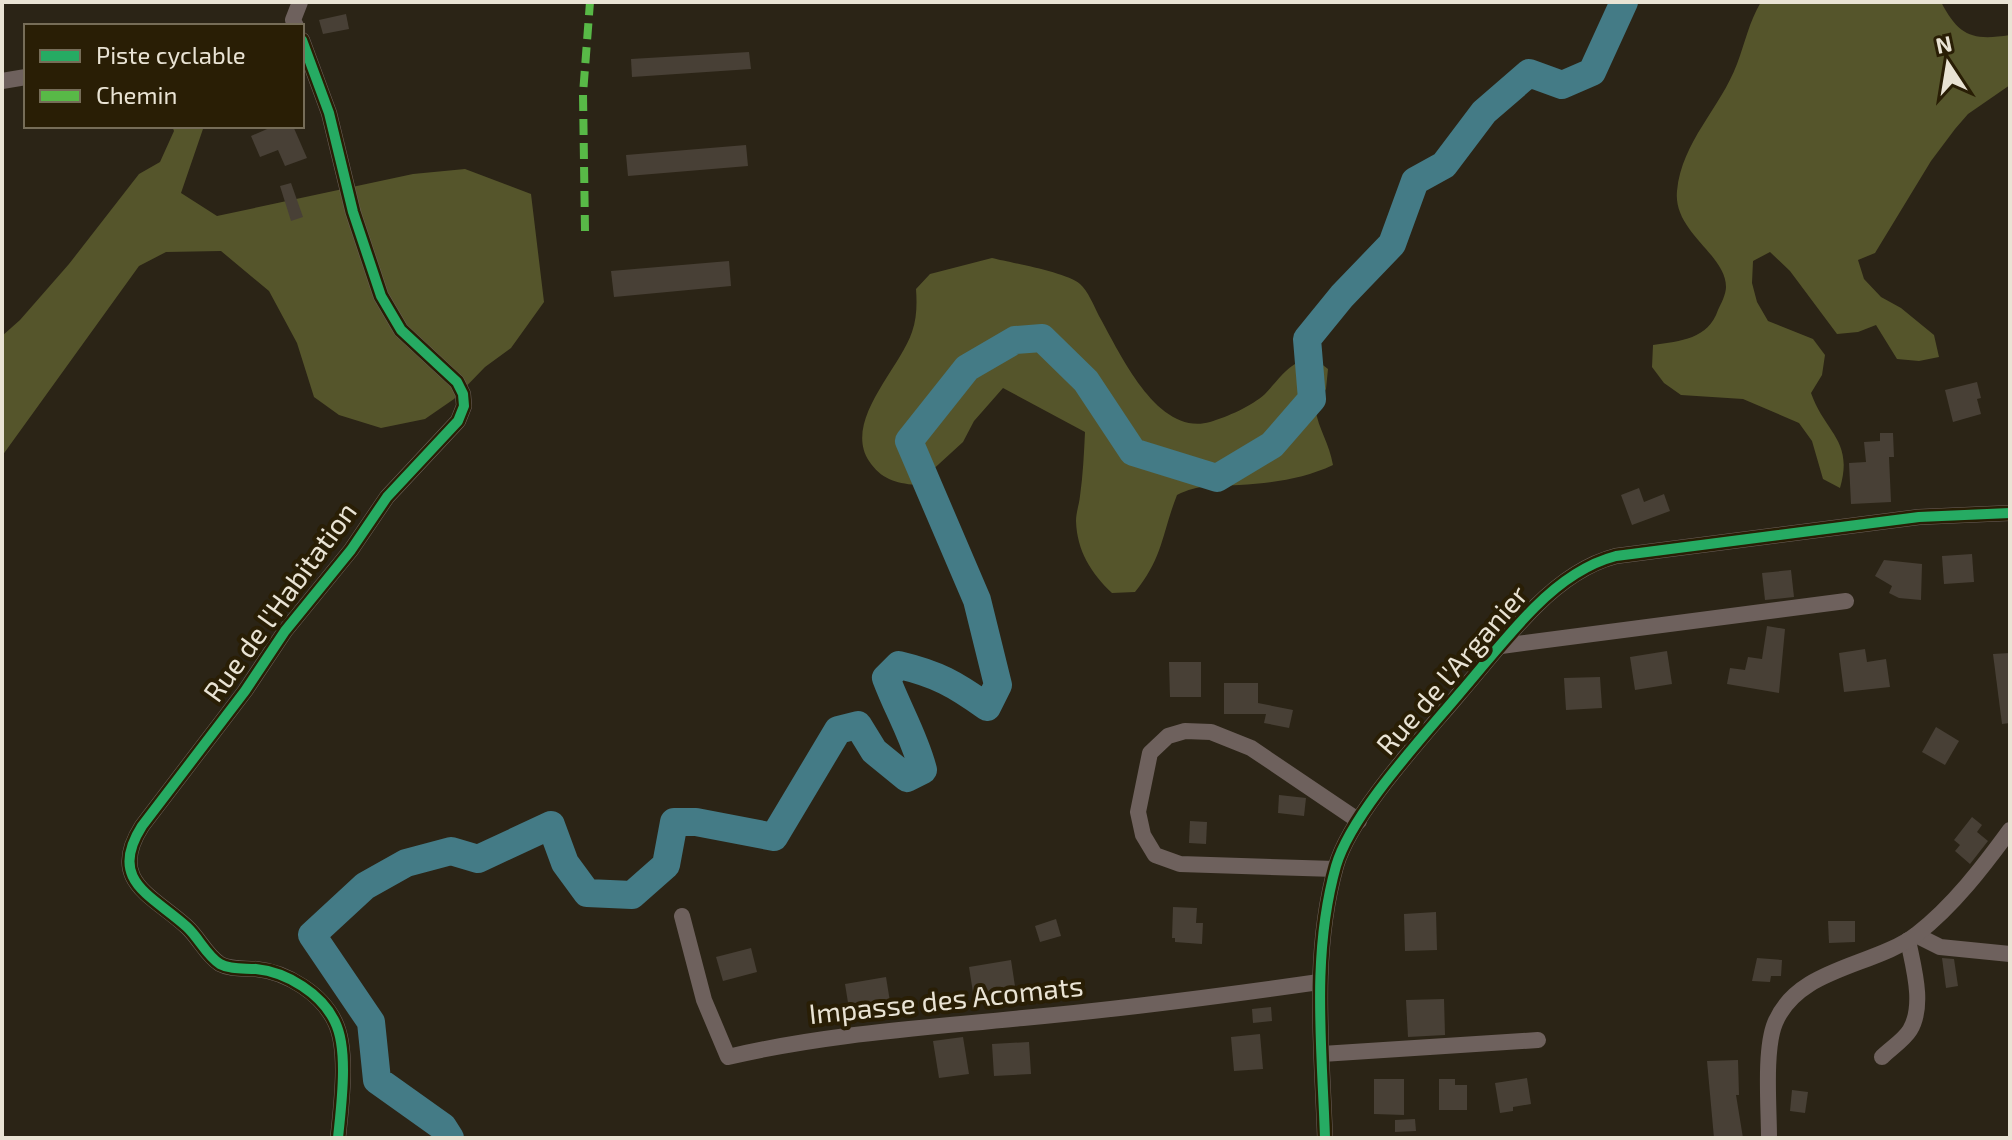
<svg xmlns="http://www.w3.org/2000/svg" width="2012" height="1140" viewBox="0 0 2012 1140" font-family="'Exo 2',sans-serif">
<style>
.forest{fill:#55552b}
.lines{fill:none;stroke-linecap:round;stroke-linejoin:round}
.river{stroke:#447b86;stroke-width:28}
.building{fill:#484036}
.minor{stroke:#6e615d;stroke-width:16}
.quiet{stroke:#58b947;stroke-width:8;stroke-dasharray:16 8;stroke-linecap:butt}
.cycleway-casing{stroke:#291e05;stroke-width:15}
.cycleway{stroke:#26ab63;stroke-width:10}
.labels{text-anchor:middle;stroke-width:8;stroke-linejoin:round;paint-order:stroke}
.street-label{font-size:28px;fill:#e9e3d4;stroke:#291e05}
</style>
<rect width="100%" height="100%" fill="#2b2416"/>
<g class="forest">
<path d="M 1761,2 L 1941,2 C 1959,36 1972,41 2010,35 L 2010,85 L 1968,114 L 1955,129 L 1931,161 L 1875,253 L 1858,260 L 1864,279 L 1881,297 L 1901,308 L 1934,335 L 1939,357 L 1919,361 L 1897,359 L 1876,325 L 1858,332 L 1837,334 L 1790,271 L 1770,252 L 1753,261 L 1752,283 L 1757,302 L 1768,321 L 1813,339 L 1825,355 L 1822,375 L 1811,393 C 1825,433 1854,440 1840,488 L 1823,479 L 1812,441 L 1799,423 L 1743,399 L 1681,395 L 1664,383 L 1652,367 L 1653,345 C 1681,341 1708,339 1718,310 C 1721,304 1726,294 1726,287 C 1726,254 1673,232 1677,191 C 1682,141 1720,109 1737,64 C 1745,43 1749,22 1761,2 Z"/>
<polygon points="172,126 204,126 181,193 217,216 413,174 465,169 531,194 544,302 511,348 485,367 454,399 425,419 381,428 339,415 314,397 297,343 269,291 221,251 166,252 139,266 2,456 2,336 20,320 69,264 139,174 160,162 174,131"/>
<path d="M 992,258 C 1012,263 1066,272 1080,284 C 1088,291 1094,306 1099,316 C 1120,353 1157,437 1210,422 C 1227,417 1252,406 1265,394 C 1282,376 1287,365 1311,356 L 1328,369 L 1326,389 L 1315,408 C 1319,431 1329,442 1333,465 C 1303,479 1273,483 1239,485 C 1214,486 1199,484 1177,495 C 1162,533 1163,558 1135,592 L 1112,593 C 1091,573 1077,551 1076,521 C 1076,513 1079,505 1080,496 C 1083,475 1084,453 1085,432 L 1003,388 L 974,421 L 963,442 L 916,485 C 895,483 881,479 869,461 C 843,421 899,370 912,332 C 917,318 917,303 916,289 L 930,274 Z"/>
</g>
<g class="lines">
<path class="river" d="M 450,1138 L 443,1127 L 377,1080 L 371,1022 L 312,935 L 365,886 L 406,863 L 451,851 L 478,859 L 551,825 L 565,863 L 587,893 L 632,895 L 666,865 L 674,822 L 696,822 L 774,837 L 838,730 L 858,725 L 874,751 L 907,778 L 923,770 C 915,738 898,710 886,678 L 899,665 C 937,674 955,684 987,707 L 998,685 L 977,600 L 909,441 L 967,368 L 1015,340 L 1042,338 L 1086,381 L 1133,452 L 1217,478 L 1272,445 L 1312,399 L 1307,339 L 1342,296 L 1392,244 L 1415,181 L 1444,165 L 1484,112 L 1529,73 L 1562,85 L 1592,72 L 1624,2"/>
</g>
<g class="building">
<polygon points="346,14 349,29 323,34 319,20"/>
<polygon points="749,52 751,69 632,77 631,59"/>
<polygon points="274,126 293,126 307,158 285,166 278,150 260,157 251,136"/>
<polygon points="746,145 748,166 628,176 626,155"/>
<polygon points="291,183 303,217 291,221 280,186"/>
<polygon points="729,261 731,286 614,297 611,271"/>
<polygon points="1977,382 1981,398 1977,399 1981,414 1953,422 1945,390"/>
<polygon points="1880,433 1893,433 1894,457 1889,457 1891,502 1851,504 1849,463 1866,462 1864,442 1880,441"/>
<polygon points="1639,488 1644,502 1664,494 1670,511 1632,525 1621,495"/>
<polygon points="1972,554 1974,582 1944,584 1942,556"/>
<polygon points="1884,560 1922,564 1921,600 1899,598 1889,593 1892,586 1875,576"/>
<polygon points="1791,570 1794,597 1765,600 1762,573"/>
<polygon points="1767,626 1785,629 1779,693 1727,684 1730,668 1745,670 1748,657 1762,659"/>
<polygon points="1865,649 1867,662 1886,659 1890,687 1844,692 1839,653"/>
<polygon points="1667,651 1672,684 1635,690 1630,657"/>
<polygon points="2010,653 2010,723 2002,724 1993,654"/>
<polygon points="1169,662 1201,662 1201,697 1170,697"/>
<polygon points="1600,677 1602,708 1566,710 1564,678"/>
<polygon points="1224,683 1258,683 1258,703 1293,710 1289,728 1264,723 1266,714 1224,714"/>
<polygon points="1936,727 1959,741 1945,765 1922,752"/>
<polygon points="1279,795 1306,798 1304,816 1278,813"/>
<polygon points="1972,817 1982,825 1977,832 1988,841 1970,864 1955,851 1960,845 1954,840"/>
<polygon points="1190,821 1207,822 1206,844 1189,843"/>
<polygon points="1173,907 1197,908 1196,923 1203,923 1202,944 1175,942 1175,938 1172,938"/>
<polygon points="1436,912 1437,950 1405,951 1404,914"/>
<polygon points="1056,919 1061,936 1040,942 1035,926"/>
<polygon points="1828,921 1855,921 1855,942 1829,943"/>
<polygon points="751,948 757,972 723,981 716,957"/>
<polygon points="1757,958 1782,960 1781,976 1771,976 1770,982 1752,981"/>
<polygon points="1942,958 1954,959 1958,986 1946,988"/>
<polygon points="1011,960 1016,993 974,999 969,967"/>
<polygon points="886,977 891,1008 850,1015 845,984"/>
<polygon points="1444,999 1445,1035 1408,1037 1406,1000"/>
<polygon points="1271,1007 1272,1021 1253,1023 1252,1009"/>
<polygon points="1260,1034 1263,1069 1234,1071 1231,1037"/>
<polygon points="963,1037 969,1074 939,1078 933,1041"/>
<polygon points="1029,1042 1031,1074 994,1076 992,1044"/>
<polygon points="1738,1060 1739,1095 1736,1095 1743,1138 1714,1138 1707,1061"/>
<polygon points="1527,1078 1531,1104 1513,1107 1513,1111 1500,1113 1495,1083"/>
<polygon points="1374,1079 1404,1079 1404,1115 1374,1114"/>
<polygon points="1439,1079 1455,1079 1455,1085 1467,1085 1467,1110 1439,1110"/>
<polygon points="1792,1090 1808,1092 1805,1113 1790,1111"/>
<polygon points="1415,1119 1416,1131 1395,1132 1395,1120"/>
</g>
<g class="lines">
<g class="minor">
<polyline points="296,26 293,20 300,2"/>
<path d="M 302,40 L 329,113 L 353,212 L 381,296 L 401,330 L 457,382 L 463,394 L 464,406 L 458,421 L 387,497 L 351,550 L 285,631 L 245,691 L 142,826 C 107,881 152,895 187,927 C 199,938 206,955 220,964 C 231,970 244,968 256,969 C 287,972 322,994 335,1022 C 349,1050 341,1107 338,1138"/>
<polyline points="2,81 26,77"/>
<polyline points="1501,646 1846,601"/>
<polyline points="1335,869 1180,864 1155,855 1143,835 1138,812 1150,753 1168,736 1185,731 1211,732 1251,748 1359,821"/>
<path d="M 682,916 L 704,1000 L 728,1057 C 825,1034 924,1028 1023,1018 C 1122,1009 1221,996 1319,982"/>
<polyline points="1916,935 1940,947 2010,954"/>
<polyline points="1322,1054 1538,1040"/>
<path d="M 1882,1057 C 1890,1049 1904,1040 1910,1030 C 1925,1005 1913,966 1908,940"/>
<path d="M 1325,1138 C 1322,1047 1311,955 1336,866 C 1351,814 1423,737 1459,694 C 1484,665 1508,634 1535,607 C 1558,584 1585,564 1616,556 L 1919,517 L 2010,513"/>
<path d="M 1769,1138 C 1769,1107 1764,1050 1775,1023 C 1798,967 1874,967 1917,934 C 1953,906 1983,867 2010,830"/>
</g>
<polyline class="quiet" points="585,231 583,94 590,2"/>
<g class="cycleway-casing">
<g id="cycleway">
<path d="M 302,40 L 329,113 L 353,212 L 381,296 L 401,330 L 457,382 L 463,394 L 464,406 L 458,421 L 387,497 L 351,550 L 285,631 L 245,691 L 142,826 C 107,881 152,895 187,927 C 199,938 206,955 220,964 C 231,970 244,968 256,969 C 287,972 322,994 335,1022 C 349,1050 341,1107 338,1138"/>
<path d="M 1325,1138 C 1322,1047 1311,955 1336,866 C 1351,814 1423,737 1459,694 C 1484,665 1508,634 1535,607 C 1558,584 1585,564 1616,556 L 1919,517 L 2010,513"/>
</g>
</g>
<use href="#cycleway" class="cycleway"/>
</g>
<g class="labels">
<g class="street-label">
<text transform="translate(280 602) rotate(-54)" y="10">Rue de l'Habitation</text>
<text transform="translate(1452 670) rotate(-49)" y="10">Rue de l'Arganier</text>
<text transform="translate(946 1000) rotate(-6)" y="10">Impasse des Acomats</text>
</g>
</g>
<rect width="2012" height="1140" fill="none" stroke="#e9e3d4" stroke-width="8"/>
<rect x="24" y="24" width="280" height="104" fill="#291e05" stroke="#766d58" stroke-width="2"/>
<rect x="40" y="50" width="40" height="12" fill="#26ab63" stroke="#766d58" stroke-width="2"/>
<text x="96" y="64" font-size="24" fill="#e9e3d4">Piste cyclable</text>
<rect x="40" y="90" width="40" height="12" fill="#58b947" stroke="#766d58" stroke-width="2"/>
<text x="96" y="104" font-size="24" fill="#e9e3d4">Chemin</text>
<g transform="translate(1948 64) rotate(348)" stroke="#291e05" stroke-width="6" paint-order="stroke">
<path d="M0-6L14 30L0 20L-14 30Z" fill="#e9e3d4"/>
<text y="-12" font-size="22" font-weight="bold" text-anchor="middle" fill="#e9e3d4">N</text>
</g>
</svg>
